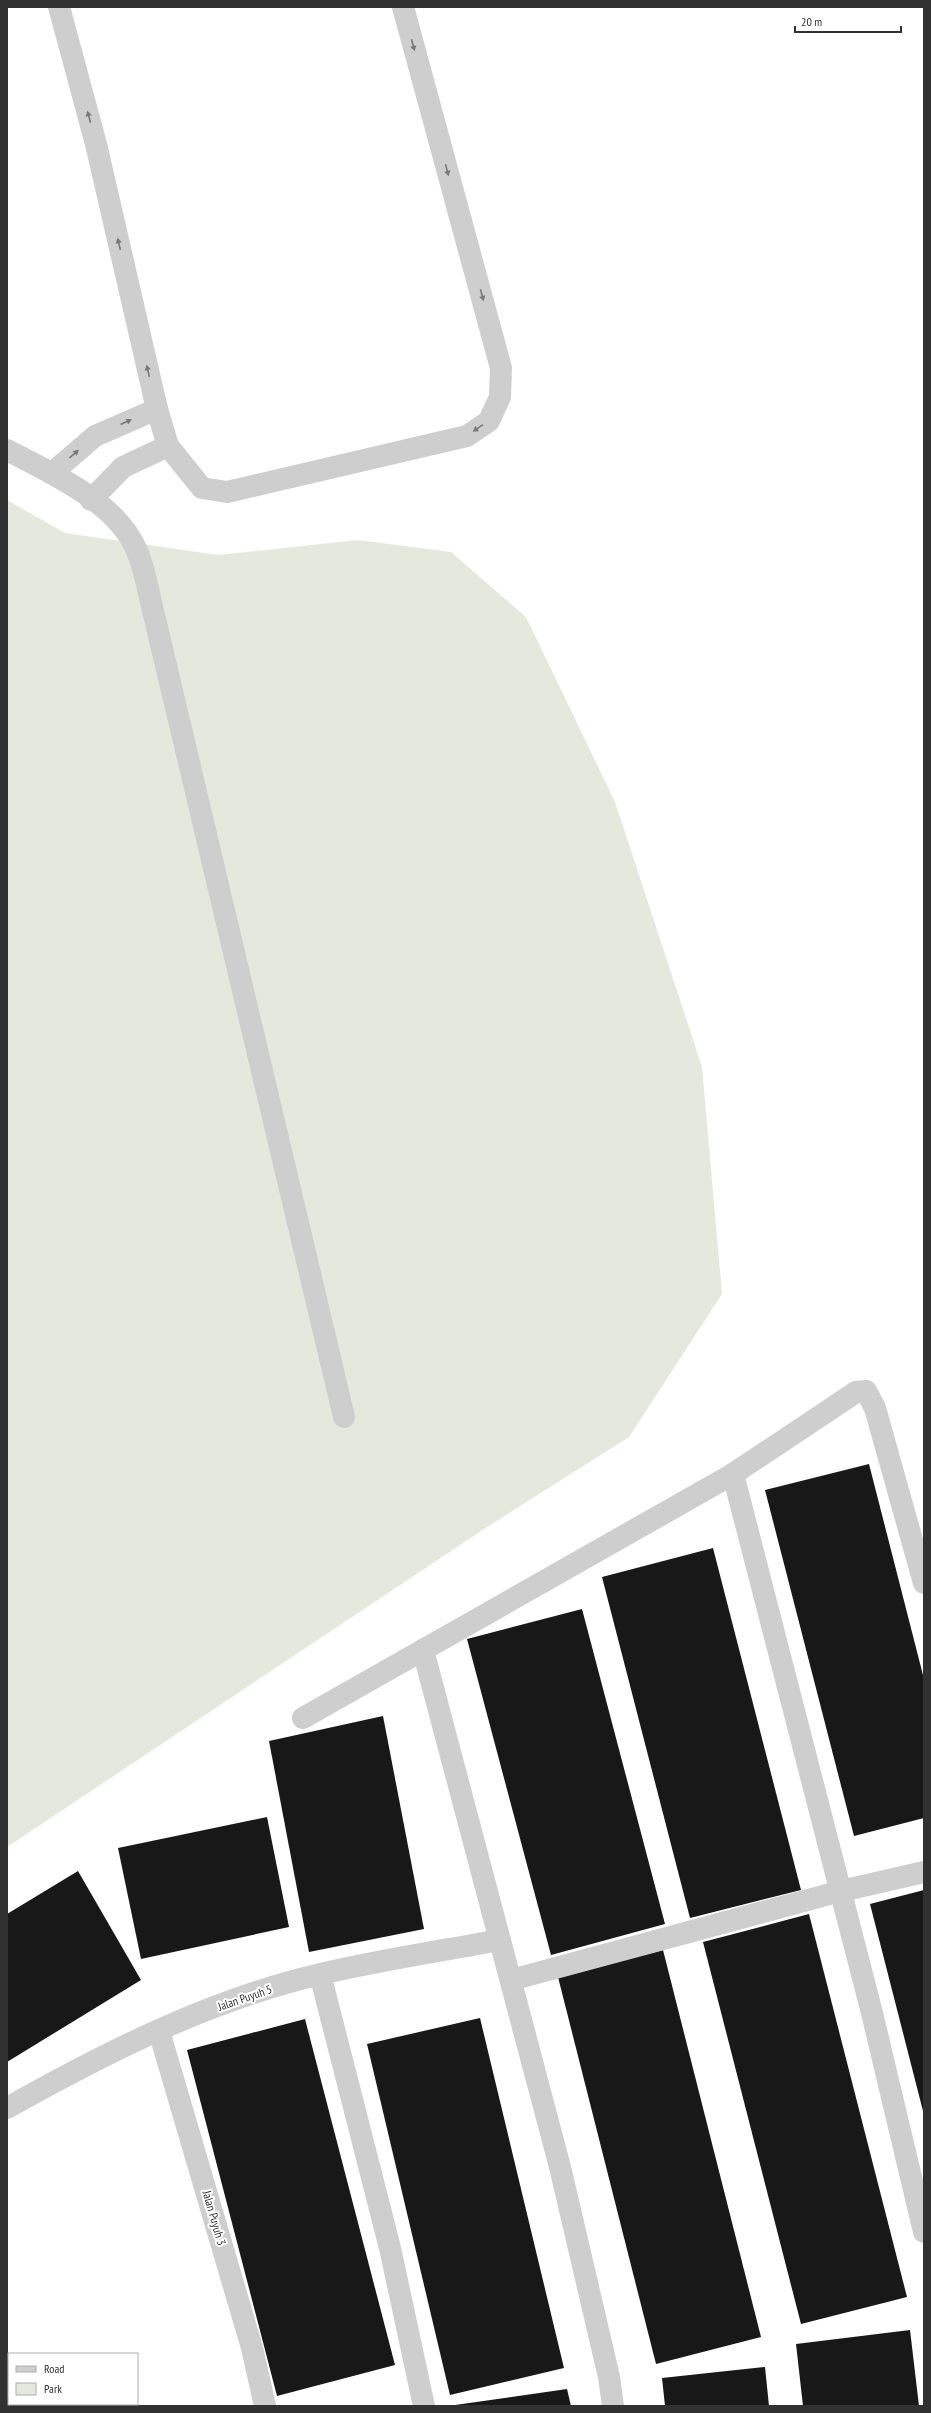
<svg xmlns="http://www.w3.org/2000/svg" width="931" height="2413" viewBox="0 0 931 2413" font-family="'PT Sans Narrow',sans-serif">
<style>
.green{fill:#e5e9dd}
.building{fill:#181818}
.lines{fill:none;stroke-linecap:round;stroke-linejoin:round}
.minor{stroke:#cecece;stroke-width:22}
.oneway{fill:#787878}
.labels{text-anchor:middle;stroke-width:4;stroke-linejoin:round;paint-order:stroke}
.street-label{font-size:12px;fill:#313131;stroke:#fff}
</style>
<rect width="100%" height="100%" fill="#fff"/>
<polygon class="green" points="7,500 65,533 218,555 358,540 451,552 526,617 615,802 702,1067 722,1294 629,1437 484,1529 7,1847"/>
<g class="building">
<polygon points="869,1464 924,1679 924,1818 854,1836 765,1490"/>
<polygon points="713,1548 801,1890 690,1918 602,1577"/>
<polygon points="582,1609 665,1924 551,1955 467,1639"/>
<polygon points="383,1716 424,1929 309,1952 269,1741"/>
<polygon points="267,1817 289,1927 141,1959 118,1848"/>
<polygon points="78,1871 141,1980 7,2062 7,1914"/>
<polygon points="924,1890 924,2111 923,2111 870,1904"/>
<polygon points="809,1914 907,2297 801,2324 703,1942"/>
<polygon points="663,1950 761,2337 656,2364 558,1977"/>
<polygon points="480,2018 564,2368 450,2395 367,2044"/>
<polygon points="305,2019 395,2365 277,2396 187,2050"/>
<polygon points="910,2330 919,2406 803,2406 796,2344"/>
<polygon points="765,2367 769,2406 665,2406 662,2378"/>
<polygon points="567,2389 571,2406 455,2406 455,2405"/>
</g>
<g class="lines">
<g class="minor">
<polyline points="59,7 96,144 157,409 168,446 202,488 227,492 467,436 489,421 500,397 501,368 403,7"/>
<path d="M 7,450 C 51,473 117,502 137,551 C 146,572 149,597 155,619 L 344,1417"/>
<polyline points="52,473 95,436 157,409"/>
<polyline points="91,500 123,467 168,446"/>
<polyline points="733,1474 872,2013 924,2232"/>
<polyline points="423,1650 560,2167 609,2377 613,2406"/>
<polyline points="303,1718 733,1474 856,1392 866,1391 875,1408 924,1583"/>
<polyline points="320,1974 390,2248 424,2406"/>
<polyline points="511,1980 841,1891 924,1872"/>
<polyline points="159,2031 252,2348 265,2406"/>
<path d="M 7,2108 C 105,2053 211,1999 321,1974 C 380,1960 441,1951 500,1940"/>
</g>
</g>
<defs><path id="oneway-solid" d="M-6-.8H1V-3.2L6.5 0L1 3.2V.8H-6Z"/></defs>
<g class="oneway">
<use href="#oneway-solid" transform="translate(413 45) rotate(75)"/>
<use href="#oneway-solid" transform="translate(89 117) rotate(-105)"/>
<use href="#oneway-solid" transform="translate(447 170) rotate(75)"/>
<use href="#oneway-solid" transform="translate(119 244) rotate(-103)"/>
<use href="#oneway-solid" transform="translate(482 295) rotate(75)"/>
<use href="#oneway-solid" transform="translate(148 371) rotate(-103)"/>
<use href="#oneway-solid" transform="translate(126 422) rotate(-24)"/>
<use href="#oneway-solid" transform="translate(478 428) rotate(146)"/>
<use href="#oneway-solid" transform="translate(74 454) rotate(-41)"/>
</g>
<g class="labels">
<g class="street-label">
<text transform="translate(245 1998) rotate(-19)" y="4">Jalan Puyuh 5</text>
<text transform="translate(214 2218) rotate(74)" y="4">Jalan Puyuh 3</text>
</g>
</g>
<rect width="931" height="2413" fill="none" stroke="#313131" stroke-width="16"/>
<rect x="8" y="2353" width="130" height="52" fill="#ffffff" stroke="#adadad"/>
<rect x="16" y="2366" width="20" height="6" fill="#cecece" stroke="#adadad"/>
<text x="44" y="2373" font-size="12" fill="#313131">Road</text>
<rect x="16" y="2383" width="20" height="12" fill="#e5e9dd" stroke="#adadad"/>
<text x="44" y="2393" font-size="12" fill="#313131">Park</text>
<path d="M795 26v6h106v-6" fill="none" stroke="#313131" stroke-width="2"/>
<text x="801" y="26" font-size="12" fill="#313131" stroke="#ffffff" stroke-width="3" paint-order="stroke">20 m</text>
</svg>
